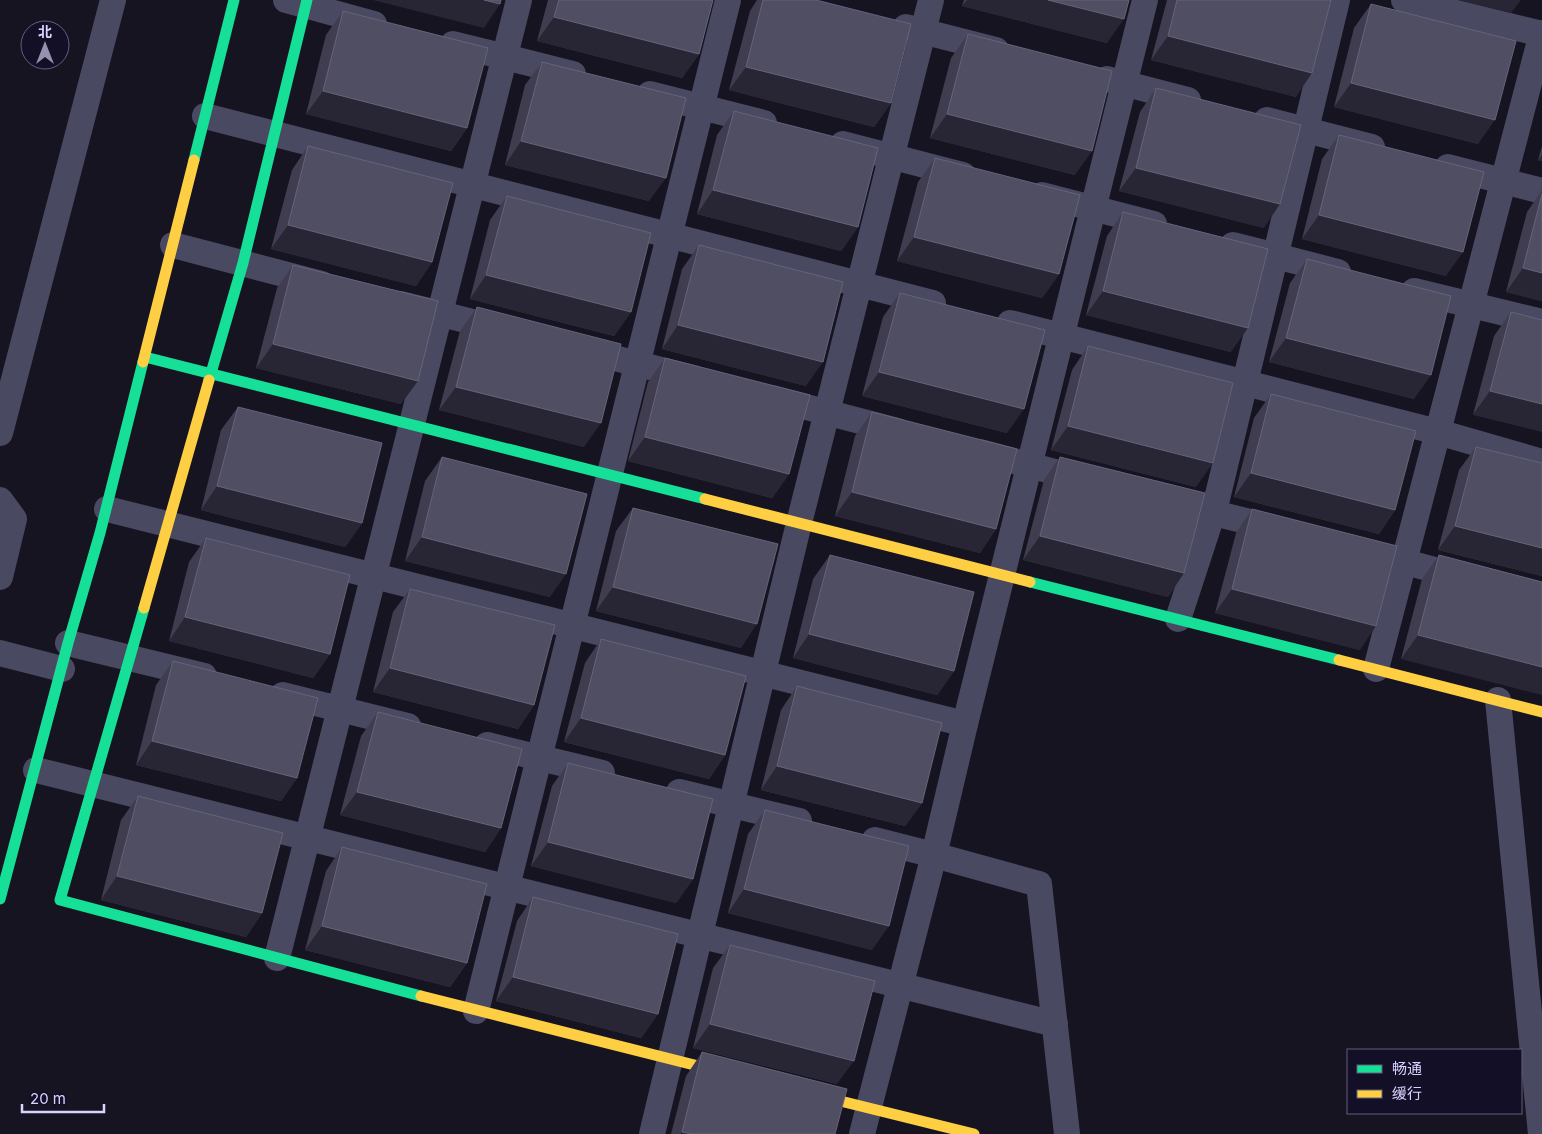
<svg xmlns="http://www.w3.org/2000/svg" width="1542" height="1134" viewBox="0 0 1542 1134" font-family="Inter,'Noto Sans SC',sans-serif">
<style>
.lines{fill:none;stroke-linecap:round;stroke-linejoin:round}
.street{stroke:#4a4962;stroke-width:26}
.fast{stroke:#16e098;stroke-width:11}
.slow{stroke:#ffcf43;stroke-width:11}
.wall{fill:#403d50}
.shaded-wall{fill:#282635}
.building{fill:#504e63;stroke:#66637b}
</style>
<rect width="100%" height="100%" fill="#161421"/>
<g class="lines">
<g class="street">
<polyline points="286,0 374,24"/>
<polyline points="1404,0 1542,34"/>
<polyline points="906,27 996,50"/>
<polyline points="453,44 573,74"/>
<polyline points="1107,79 1188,100"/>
<polyline points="650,94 764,123"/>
<polyline points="205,116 933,303"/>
<polyline points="1267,120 1372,147"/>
<polyline points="843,144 963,175"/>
<polyline points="1448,167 1542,191"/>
<polyline points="1042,195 1154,224"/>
<polyline points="173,245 322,284"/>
<polyline points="1233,245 1338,272"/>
<polyline points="1414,291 1542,322"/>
<polyline points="401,304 501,329"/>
<polyline points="1010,323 1438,432 1542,462"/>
<polyline points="583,350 693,378"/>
<polyline points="772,398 898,431"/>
<polyline points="0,433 113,0"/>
<polyline points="980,452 1085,480"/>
<polyline points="0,500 14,519 0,577"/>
<polyline points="1166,501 1278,529"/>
<polyline points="107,509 965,724"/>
<polyline points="1360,550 1465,578"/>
<polyline points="1178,619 1216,503 1337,0"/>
<polyline points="68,643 204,676"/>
<polyline points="0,653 62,669"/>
<polyline points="1376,669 1542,33"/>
<polyline points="283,695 408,726"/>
<polyline points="1498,700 1541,1134"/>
<polyline points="487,745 602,773"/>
<polyline points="36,770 1055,1024"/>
<polyline points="679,792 799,821"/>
<polyline points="875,840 934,855 1039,884 1067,1134"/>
<polyline points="277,958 519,0"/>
<polyline points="476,1011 728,0"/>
<polyline points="652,1134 799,523 931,0"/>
<polyline points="862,1134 934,855 965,724 1145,0"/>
</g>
<g class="fast">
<polyline points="194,160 234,0"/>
<polyline points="145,357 705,499"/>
<polyline points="209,380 243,263 307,0"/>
<polyline points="1030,582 1339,660"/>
<polyline points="144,608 60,900 421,996"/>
<polyline points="0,899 68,643 100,533 143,362"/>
</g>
<g class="slow">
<polyline points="143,362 194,160"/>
<polyline points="705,499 1030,582"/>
<polyline points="144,608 209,380"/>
<polyline points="1339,660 1542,712"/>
<polyline points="421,996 730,1074"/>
<polyline points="808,1093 974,1134"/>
</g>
</g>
<g class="wall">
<polygon points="548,0 713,0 699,54 682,78 537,41"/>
<polygon points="757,0 816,0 891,103 874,127 729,90 750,11"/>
<polygon points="964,0 1129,0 1107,43 962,6"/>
<polygon points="1167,0 1331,0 1296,97 1151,60"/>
<polygon points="1371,4 1478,144 1334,107 1354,28"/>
<polygon points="343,11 467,128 451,151 306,114 326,35"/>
<polygon points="968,34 1075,175 930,138 951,58"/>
<polygon points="542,62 649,201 505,165 525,85"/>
<polygon points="1156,88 1264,228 1119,191 1140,112"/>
<polygon points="734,111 858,227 841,251 697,214 717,135"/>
<polygon points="1339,135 1446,276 1302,239 1322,159"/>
<polygon points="308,146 432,262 416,286 271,249 292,170"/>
<polygon points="1542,146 1542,161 1538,160"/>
<polygon points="935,158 1059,274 1042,298 897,261 918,182"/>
<polygon points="1542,190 1542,301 1506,292 1527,212"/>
<polygon points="507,196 631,312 614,336 470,299 490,220"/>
<polygon points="1123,212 1231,352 1086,315 1107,236"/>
<polygon points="699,245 806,386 662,349 682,269"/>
<polygon points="1307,259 1414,399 1269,362 1290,283"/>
<polygon points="293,265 401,404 256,368 277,288"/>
<polygon points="900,293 1007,433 862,396 883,317"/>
<polygon points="477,307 584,447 439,410 460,331"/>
<polygon points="1511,312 1542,320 1473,415 1494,336"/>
<polygon points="1088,346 1196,487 1051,450 1072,370"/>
<polygon points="665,358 789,474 772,498 628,461 648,382"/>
<polygon points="1271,394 1395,510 1379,534 1234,497 1254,418"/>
<polygon points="238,407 362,523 345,547 201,510 221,430"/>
<polygon points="872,412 996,529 980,553 835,516 855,436"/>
<polygon points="1476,447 1542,463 1542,576 1438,550 1459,470"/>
<polygon points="442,457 550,597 405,561 425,481"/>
<polygon points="1060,457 1184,573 1168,597 1023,560 1044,480"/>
<polygon points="633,508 741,648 596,611 616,531"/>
<polygon points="1252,509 1360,650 1215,613 1236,533"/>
<polygon points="206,538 330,654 313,678 169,641 189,562"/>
<polygon points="830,555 954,671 937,695 793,658 813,579"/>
<polygon points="1439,555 1542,582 1401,659 1422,579"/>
<polygon points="410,589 534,705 518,729 373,692 393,612"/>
<polygon points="601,639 725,755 709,779 564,742 585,663"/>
<polygon points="173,661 297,778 281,801 136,765 156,685"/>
<polygon points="797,686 922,803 905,826 761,790 781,710"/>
<polygon points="378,712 501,828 485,852 340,815 361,736"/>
<polygon points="568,763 693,879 676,903 531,866 552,786"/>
<polygon points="138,796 262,913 246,937 101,900 121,820"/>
<polygon points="765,810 872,950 728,913 748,834"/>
<polygon points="342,847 467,963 450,987 305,950 326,871"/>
<polygon points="533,897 658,1014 641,1038 496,1001 517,921"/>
<polygon points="730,945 837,1084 693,1048 713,968"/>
<polygon points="702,1052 835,1134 671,1134 686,1076"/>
</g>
<g class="shaded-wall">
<polygon points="373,0 484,0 500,4 484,28"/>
<polygon points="967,0 1048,0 1124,19 1107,43 962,6"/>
<polygon points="1458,0 1521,0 1511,13"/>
<polygon points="554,17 699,54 682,78 537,41"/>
<polygon points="1168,36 1312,73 1296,97 1151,60"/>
<polygon points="746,67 891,103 874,127 729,90"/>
<polygon points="1351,83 1495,120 1478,144 1334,107"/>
<polygon points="323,91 467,128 451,151 306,114"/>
<polygon points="947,114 1092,151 1075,175 930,138"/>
<polygon points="521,141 666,178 649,201 505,165"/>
<polygon points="1542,155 1542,161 1538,160"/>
<polygon points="1136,168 1280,204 1264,228 1119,191"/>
<polygon points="713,190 858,227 841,251 697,214"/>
<polygon points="1319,215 1463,252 1446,276 1302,239"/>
<polygon points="288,225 432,262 416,286 271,249"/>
<polygon points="914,237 1059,274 1042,298 897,261"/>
<polygon points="1523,268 1542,273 1542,301 1506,292"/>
<polygon points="486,275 631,312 614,336 470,299"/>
<polygon points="1103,291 1248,328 1231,352 1086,315"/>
<polygon points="678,325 823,362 806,386 662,349"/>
<polygon points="1286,338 1431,375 1414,399 1269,362"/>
<polygon points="273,344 418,381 401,404 256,368"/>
<polygon points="879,372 1024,409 1007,433 862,396"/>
<polygon points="456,387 601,423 584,447 439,410"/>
<polygon points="1490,391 1542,404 1542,432 1473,415"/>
<polygon points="1068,426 1213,463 1196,487 1051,450"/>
<polygon points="645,437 789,474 772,498 628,461"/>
<polygon points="1251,473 1395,510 1379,534 1234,497"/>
<polygon points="217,486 362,523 345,547 201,510"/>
<polygon points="852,492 996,529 980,553 835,516"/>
<polygon points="1455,526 1542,548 1542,576 1438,550"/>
<polygon points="1040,536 1184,573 1168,597 1023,560"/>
<polygon points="422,537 566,574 550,597 405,561"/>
<polygon points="613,587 757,624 741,648 596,611"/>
<polygon points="1232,589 1376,626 1360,650 1215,613"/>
<polygon points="185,617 330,654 313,678 169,641"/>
<polygon points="809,634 954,671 937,695 793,658"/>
<polygon points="1418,635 1542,667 1542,695 1401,659"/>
<polygon points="390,668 534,705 518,729 373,692"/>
<polygon points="581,718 725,755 709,779 564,742"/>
<polygon points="152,741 297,778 281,801 136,765"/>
<polygon points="777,766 922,803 905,826 761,790"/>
<polygon points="357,792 501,828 485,852 340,815"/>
<polygon points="548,842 693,879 676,903 531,866"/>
<polygon points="117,876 262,913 246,937 101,900"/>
<polygon points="744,889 889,926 872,950 728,913"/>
<polygon points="322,926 467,963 450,987 305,950"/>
<polygon points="513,977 658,1014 641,1038 496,1001"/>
<polygon points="710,1024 854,1061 837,1084 693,1048"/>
<polygon points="682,1132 691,1134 680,1134"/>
</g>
<g class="building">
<polygon points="484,0 501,0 500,4"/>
<polygon points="559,0 713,0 699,54 554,17"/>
<polygon points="763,0 816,0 911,24 891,103 746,67"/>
<polygon points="1048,0 1129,0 1124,19"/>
<polygon points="1177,0 1331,0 1312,73 1168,36"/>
<polygon points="1371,4 1516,41 1495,120 1351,83"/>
<polygon points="343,11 488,48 467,128 323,91"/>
<polygon points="968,34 1112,71 1092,151 947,114"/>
<polygon points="542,62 686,98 666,178 521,141"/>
<polygon points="1156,88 1301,125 1280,204 1136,168"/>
<polygon points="734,111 878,148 858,227 713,190"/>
<polygon points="1339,135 1484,172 1463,252 1319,215"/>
<polygon points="308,146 453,183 432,262 288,225"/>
<polygon points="935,158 1080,195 1059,274 914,237"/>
<polygon points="1542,194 1542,273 1523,268"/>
<polygon points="507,196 651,233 631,312 486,275"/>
<polygon points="1123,212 1268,249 1248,328 1103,291"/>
<polygon points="699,245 843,282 823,362 678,325"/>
<polygon points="1307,259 1451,296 1431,375 1286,338"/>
<polygon points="293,265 438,301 418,381 273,344"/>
<polygon points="900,293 1045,330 1024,409 879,372"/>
<polygon points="477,307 621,344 601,423 456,387"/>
<polygon points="1511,312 1542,320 1542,404 1490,391"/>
<polygon points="1088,346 1233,383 1213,463 1068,426"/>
<polygon points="665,358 810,395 789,474 645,437"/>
<polygon points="1271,394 1416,431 1395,510 1251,473"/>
<polygon points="238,407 382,443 362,523 217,486"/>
<polygon points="872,412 1017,449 996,529 852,492"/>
<polygon points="1476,447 1542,463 1542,548 1455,526"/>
<polygon points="442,457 587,494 566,574 422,537"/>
<polygon points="1060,457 1205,493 1184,573 1040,536"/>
<polygon points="633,508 778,544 757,624 613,587"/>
<polygon points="1252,509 1397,546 1376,626 1232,589"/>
<polygon points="206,538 350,575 330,654 185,617"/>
<polygon points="830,555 974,592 954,671 809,634"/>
<polygon points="1439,555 1542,582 1542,667 1418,635"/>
<polygon points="410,589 555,625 534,705 390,668"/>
<polygon points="601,639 746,676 725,755 581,718"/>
<polygon points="173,661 318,698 297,778 152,741"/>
<polygon points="797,686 942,723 922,803 777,766"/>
<polygon points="378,712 522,749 501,828 357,792"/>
<polygon points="568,763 713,799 693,879 548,842"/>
<polygon points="138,796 283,833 262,913 117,876"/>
<polygon points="765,810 909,846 889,926 744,889"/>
<polygon points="342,847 487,884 467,963 322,926"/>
<polygon points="533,897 678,934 658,1014 513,977"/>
<polygon points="730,945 875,981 854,1061 710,1024"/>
<polygon points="702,1052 847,1089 835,1134 691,1134 682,1132"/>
</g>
<rect x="1347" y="1049" width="175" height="65" fill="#130f26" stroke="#625e7d"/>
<rect x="1357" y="1065" width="25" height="8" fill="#16e098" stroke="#625e7d"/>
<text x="1392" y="1074" font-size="15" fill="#d9d4ff">畅通</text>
<rect x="1357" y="1090" width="25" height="8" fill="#ffcf43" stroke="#625e7d"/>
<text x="1392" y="1099" font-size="15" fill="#d9d4ff">缓行</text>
<g transform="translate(45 45)"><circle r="24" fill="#130f26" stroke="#625e7d"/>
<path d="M0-4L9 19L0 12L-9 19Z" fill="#9591b1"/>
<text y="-8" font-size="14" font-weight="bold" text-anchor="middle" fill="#d9d4ff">北</text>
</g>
<path d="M22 1104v8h82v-8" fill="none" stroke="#d9d4ff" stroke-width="2.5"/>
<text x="30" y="1104" font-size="15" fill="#d9d4ff" stroke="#130f26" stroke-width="4" paint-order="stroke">20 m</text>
</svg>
